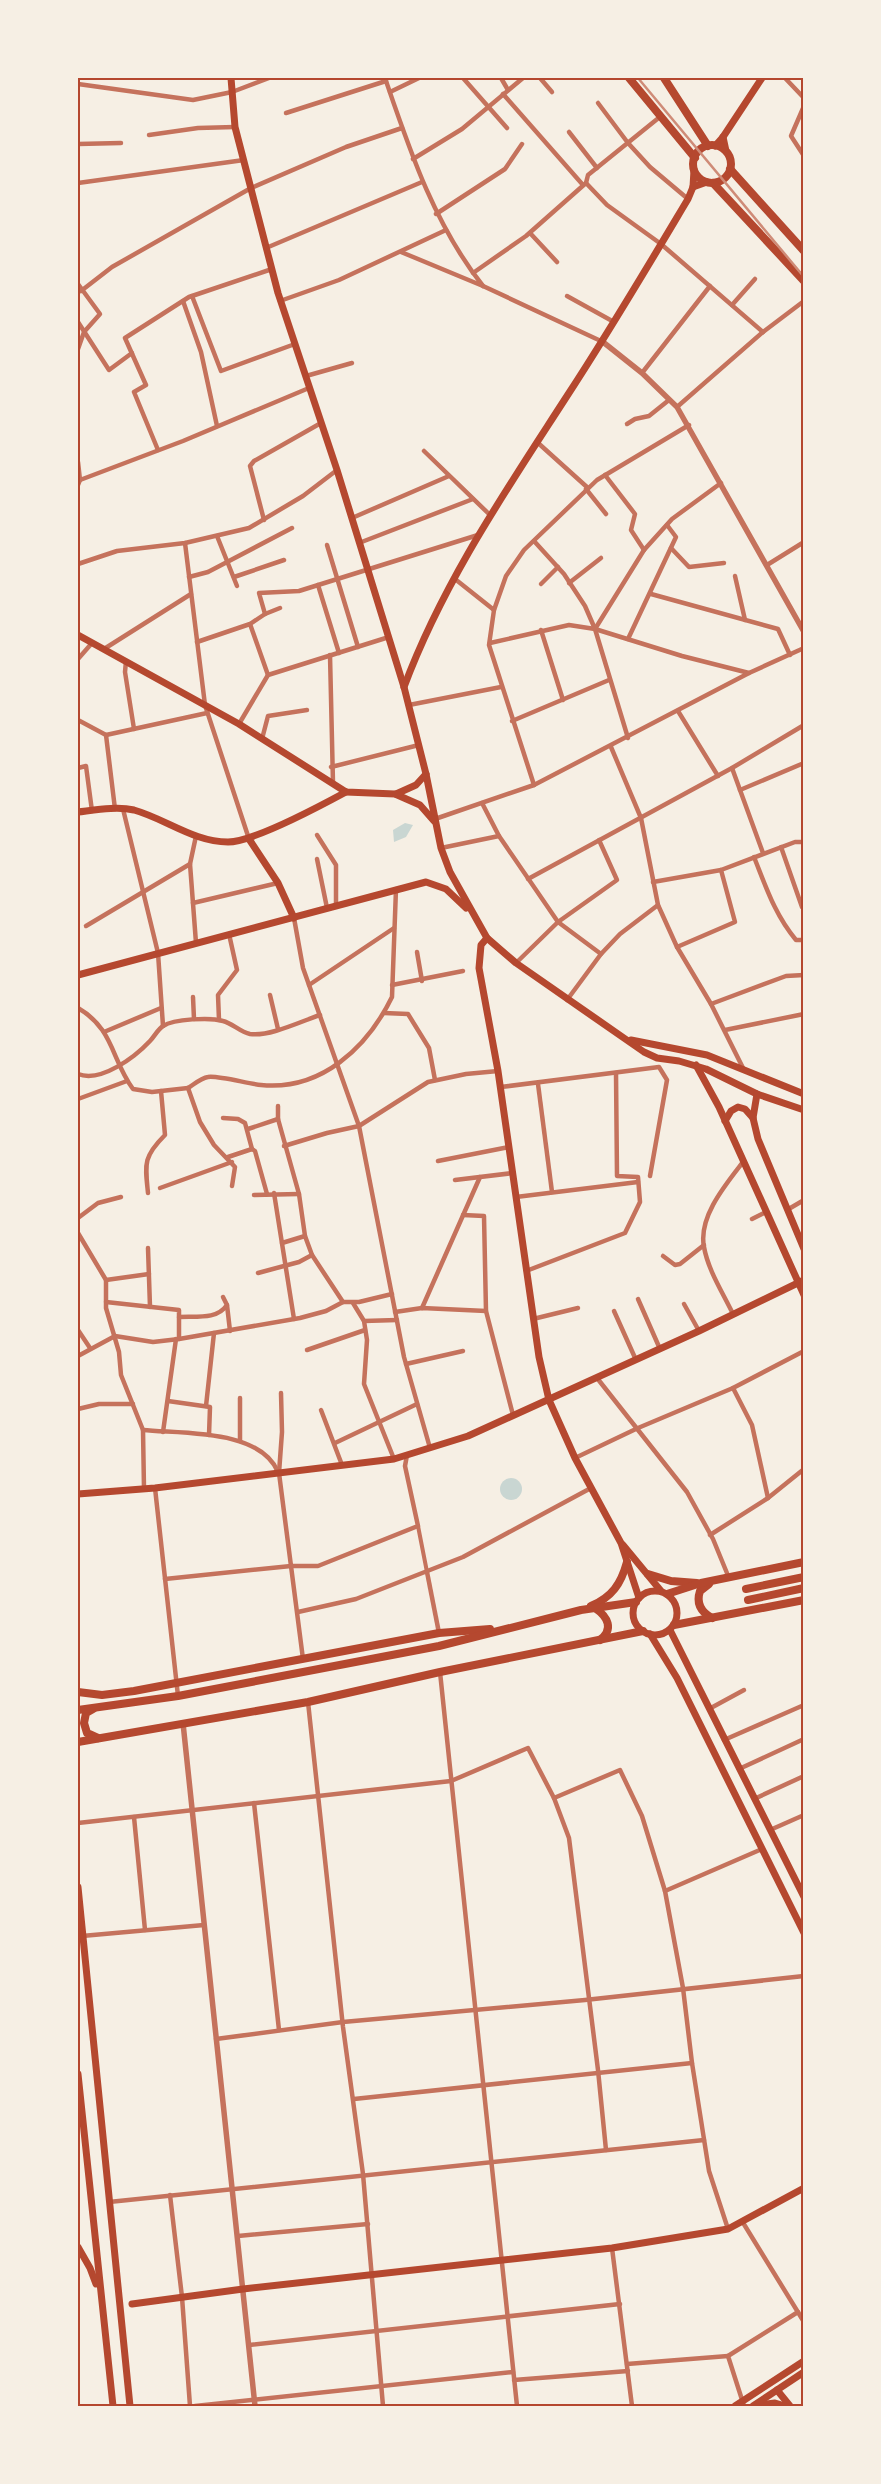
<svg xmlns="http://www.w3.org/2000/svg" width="881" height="2484" viewBox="0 0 881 2484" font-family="Raleway,sans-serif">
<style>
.water{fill:#c9d6d2}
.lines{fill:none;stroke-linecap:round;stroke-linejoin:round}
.pedestrian{stroke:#c5725c;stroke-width:4}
.minor{stroke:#c5725c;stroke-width:4.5}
.tertiary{stroke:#c5725c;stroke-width:5.5}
.secondary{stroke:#b5482f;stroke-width:7}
.primary{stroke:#b5482f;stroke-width:8}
.trunk{stroke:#b5482f;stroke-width:8}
.rail{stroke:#cf8b77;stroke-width:2.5}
.neatline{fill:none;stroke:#b5482f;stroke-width:2}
</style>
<rect width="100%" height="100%" fill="#f6efe4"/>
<g class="water">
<polygon points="405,823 413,825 406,837 394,842 393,830"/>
<circle cx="511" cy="1489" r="11"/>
</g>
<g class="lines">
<polyline class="pedestrian" points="418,1526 427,1572"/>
<g class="minor">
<path d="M 385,78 C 410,151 434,224 483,286"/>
<polyline points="463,78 507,128"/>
<polyline points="501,78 508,90"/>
<polyline points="540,78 552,92"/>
<polyline points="785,78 804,98"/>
<polyline points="78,84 193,100 232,92 269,78"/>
<polyline points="390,92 419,78"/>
<polyline points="503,94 583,185"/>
<polyline points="598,103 628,143 650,167 688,199"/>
<polyline points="804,106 791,136 804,156"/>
<polyline points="286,113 386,81"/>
<polyline points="569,132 597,168"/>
<polyline points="149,135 198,128 235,127"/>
<polyline points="78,144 121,143"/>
<polyline points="413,159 462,129 523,78"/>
<polyline points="78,183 244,160"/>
<polyline points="586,183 607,205 661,244 763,332"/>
<polyline points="436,214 505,169 522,144"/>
<polyline points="530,233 557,262"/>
<polyline points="266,248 422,182"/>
<polyline points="401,252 483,286 603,342"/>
<polyline points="473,273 526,236 586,183 588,175 661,116"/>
<polyline points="78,284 100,314 84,332 78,349"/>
<polyline points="81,291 112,267 251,188 346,147 402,128"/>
<polyline points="192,296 221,371 295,344"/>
<polyline points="567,296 614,322"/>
<polyline points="183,301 201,352 217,426"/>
<polyline points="280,301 339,280 446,230"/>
<polyline points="732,305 755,279"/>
<polyline points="78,322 109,370 132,353"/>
<polyline points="642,373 710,286"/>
<polyline points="306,376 352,363"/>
<polyline points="677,407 763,332 804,301"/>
<polyline points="627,424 635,419 649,416 669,400"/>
<polyline points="537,442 588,488"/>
<polyline points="158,450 134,392 146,385 125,338 189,297 272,269"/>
<polyline points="424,451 490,515"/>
<polyline points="78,462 80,480 78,485"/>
<polyline points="605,475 635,514 631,530 644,550"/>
<polyline points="80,480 183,441 309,388"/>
<polyline points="586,489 606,514"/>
<polyline points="352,518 449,476"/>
<polyline points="264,520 250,466 254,461 321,423"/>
<polyline points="217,536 237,586"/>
<polyline points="534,541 564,574 585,606 595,629 628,738"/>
<polyline points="185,543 205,705 249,839"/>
<polyline points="359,543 473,499"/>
<polyline points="327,545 358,647"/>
<polyline points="671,548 689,567 724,563"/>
<polyline points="78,564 117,551 185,543 249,528 303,496 337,470"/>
<polyline points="767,565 804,542"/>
<polyline points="735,576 745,620"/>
<polyline points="189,577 208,572 292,528"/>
<polyline points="234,577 284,560"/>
<polyline points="455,579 494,610"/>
<polyline points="569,583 601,558"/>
<polyline points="541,584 558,567"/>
<polyline points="318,585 339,653"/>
<polyline points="651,594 778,629 790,655"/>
<polyline points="265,614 259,593 299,591 478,535"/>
<polyline points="250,624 268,675"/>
<polyline points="595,629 644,550 672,519 721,483"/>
<polyline points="541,630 563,700"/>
<polyline points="628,639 676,537 667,525"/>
<polyline points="197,642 250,624 265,614 280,608"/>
<polyline points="490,643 569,625 595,629 682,656 749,673"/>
<polyline points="104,649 191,594"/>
<polyline points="330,655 333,783"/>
<polyline points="78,659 92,643"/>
<polyline points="126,661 125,672 134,729"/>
<polyline points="409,705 501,687"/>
<polyline points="678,711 718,776"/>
<polyline points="78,720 106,735 207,713"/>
<polyline points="512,721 609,680"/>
<polyline points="239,724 268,675 389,637"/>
<polyline points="106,735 115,809"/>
<polyline points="262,739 268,716 307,710"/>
<polyline points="611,747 641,818 658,905 677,947 711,1004 743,1068"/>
<polyline points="331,767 419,745"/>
<polyline points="78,768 86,766 92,811"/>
<polyline points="732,768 763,853"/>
<polyline points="534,785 489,645 494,610 506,576 524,550 597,480 689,425"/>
<polyline points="740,790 804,763"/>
<polyline points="482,803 499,836 558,922 601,954"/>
<polyline points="123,809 158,953 163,1026"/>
<polyline points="435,819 534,785 749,673 804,648"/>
<polyline points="317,835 336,865 336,906"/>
<polyline points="196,836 190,864 196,943"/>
<polyline points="781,847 802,907"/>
<polyline points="441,848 499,836"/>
<path d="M 754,857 C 766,887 775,915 796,940 L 804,940"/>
<polyline points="317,859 327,908"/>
<polyline points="528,879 732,768 804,725"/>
<polyline points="653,882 721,870 795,842 804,842"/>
<polyline points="193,903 278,883"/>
<polyline points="294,918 303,968 359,1126 404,1357 430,1448"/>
<polyline points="86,926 190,864"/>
<polyline points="677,947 735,922 721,870"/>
<polyline points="417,952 422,981"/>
<polyline points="516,963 558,922 617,880 599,840"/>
<polyline points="309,985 394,928"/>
<polyline points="392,985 463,971"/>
<polyline points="270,995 278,1029"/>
<polyline points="193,997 194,1019"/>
<polyline points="567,1000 601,954 620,934 658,905"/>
<polyline points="711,1004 786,976 804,975"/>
<path d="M 78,1008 C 114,1029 111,1059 133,1089 L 152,1092 L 188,1088 L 200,1122 L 214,1145 L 235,1167 L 232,1186"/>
<polyline points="384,1013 408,1014 429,1048 435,1080"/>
<polyline points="219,1020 218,995 237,970 229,934"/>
<polyline points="725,1030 804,1014"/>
<polyline points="104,1032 161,1008"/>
<path d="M 78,1074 C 101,1083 135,1057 150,1041 C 154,1037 158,1029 163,1026 C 174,1019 210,1017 223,1021 C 232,1023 240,1032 250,1034 C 269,1037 302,1021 320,1015"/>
<polyline points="538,1084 552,1192"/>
<polyline points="501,1087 659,1067 667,1080 650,1176"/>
<path d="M 188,1088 C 193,1085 201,1078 208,1077 C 217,1075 249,1084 261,1085 C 321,1091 367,1048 392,997 L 396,889"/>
<polyline points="78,1099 127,1081"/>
<polyline points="278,1106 278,1119 299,1194 305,1236 312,1255 343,1302"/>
<polyline points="223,1118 238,1119 245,1123 252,1149"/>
<polyline points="248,1129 278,1119"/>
<polyline points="284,1146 327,1133 359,1126 428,1082 466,1074 498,1071"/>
<polyline points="228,1157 252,1149 255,1151 267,1194"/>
<polyline points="438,1161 509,1147"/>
<polyline points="455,1180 513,1173"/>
<polyline points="160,1188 232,1162"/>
<path d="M 148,1193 C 145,1164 143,1157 165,1135 L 161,1091"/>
<polyline points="274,1193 294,1319"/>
<polyline points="254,1195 299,1194"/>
<polyline points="516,1197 638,1182"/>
<polyline points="787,1210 804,1200"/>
<polyline points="463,1215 484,1216 486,1311 513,1415"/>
<polyline points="78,1218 98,1203 121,1197"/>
<polyline points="752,1219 766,1212"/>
<polyline points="78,1233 106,1280 106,1308 119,1352 121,1375 143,1430 144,1489"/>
<polyline points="282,1243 305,1236"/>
<polyline points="148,1248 150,1307"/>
<polyline points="663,1256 675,1265 680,1264 704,1245"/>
<polyline points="526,1271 625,1233 640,1202 638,1177 617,1176 616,1073"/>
<polyline points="258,1273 299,1262 312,1255"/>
<polyline points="106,1280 149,1274"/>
<polyline points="638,1299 660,1349"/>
<polyline points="106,1302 179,1310 179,1339"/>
<polyline points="353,1303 364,1321 367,1340 364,1384 394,1459"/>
<polyline points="684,1304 699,1331"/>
<polyline points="227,1305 230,1331"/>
<polyline points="422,1308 480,1177"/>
<polyline points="614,1311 636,1360"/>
<polyline points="395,1312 422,1308 486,1311"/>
<path d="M 733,1314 C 723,1293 708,1270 704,1247 C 698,1217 726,1184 743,1162"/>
<path d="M 179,1317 C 196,1316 217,1320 227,1305 L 223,1297"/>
<polyline points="533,1319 578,1308"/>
<polyline points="364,1321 397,1320"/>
<polyline points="78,1330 90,1348"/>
<polyline points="307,1350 365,1330"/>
<polyline points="78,1356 115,1336 153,1342 179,1339 300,1318 326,1311 343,1302 359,1302 392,1294"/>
<polyline points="406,1364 463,1351"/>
<polyline points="597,1378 687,1492 713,1539 729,1578"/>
<polyline points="733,1388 752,1425 768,1498"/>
<polyline points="281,1393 282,1432 279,1473 303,1659"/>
<polyline points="168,1401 210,1407 209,1435"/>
<polyline points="206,1406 214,1333"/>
<polyline points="78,1409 99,1404 133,1404"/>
<polyline points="321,1410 342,1465"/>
<path d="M 143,1430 C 183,1434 260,1429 278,1472"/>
<polyline points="163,1432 176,1339"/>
<polyline points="240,1441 240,1398"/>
<polyline points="335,1443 417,1404"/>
<polyline points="575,1458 638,1428 733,1388 804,1351"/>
<polyline points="155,1488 178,1696"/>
<polyline points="710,1535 768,1498 804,1469"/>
<polyline points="427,1572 439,1633"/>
<polyline points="165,1579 291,1566 318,1566 418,1526 405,1466 407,1455"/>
<polyline points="298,1612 356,1599 463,1557 591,1488"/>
<polyline points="440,1672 517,2406"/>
<polyline points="308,1702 343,2027 363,2174 383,2406"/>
<polyline points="709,1709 744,1690"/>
<polyline points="724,1740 804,1705"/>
<polyline points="739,1769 804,1739"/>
<polyline points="554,1798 620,1770 642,1816 665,1891 683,1988 692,2063 709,2171 728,2229"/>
<polyline points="754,1799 804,1776"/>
<polyline points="254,1803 279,2030"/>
<polyline points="134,1817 145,1930"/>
<polyline points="78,1823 451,1781 528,1748 554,1798 569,1838 598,2070 606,2150"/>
<polyline points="770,1830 804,1815"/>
<polyline points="665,1891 762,1849"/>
<polyline points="82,1936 204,1925"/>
<polyline points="216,2039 343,2022 585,2000 804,1976"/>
<polyline points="354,2099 692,2063"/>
<polyline points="170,2195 182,2297 190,2406"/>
<polyline points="109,2202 704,2140"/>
<polyline points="742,2221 804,2322"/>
<polyline points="238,2236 368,2224"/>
<polyline points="612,2248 632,2406"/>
<polyline points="249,2345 620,2304"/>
<polyline points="627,2364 728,2356"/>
<polyline points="514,2380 628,2371"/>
<polyline points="195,2406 513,2372"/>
<polyline points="744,2406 728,2356 798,2312"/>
</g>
<g class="tertiary">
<polyline points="603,342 642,373 677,407 804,632"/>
<polyline points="183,1723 255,2406"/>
</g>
<g class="secondary">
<polyline points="231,78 235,127 278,293 337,470 404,687 426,774 441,848 450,872 487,938 516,963 644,1052 657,1058 679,1061 706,1069 757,1094 804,1110"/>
<polyline points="723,137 726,151"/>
<polyline points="715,146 723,137 762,78"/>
<polyline points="693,187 707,182"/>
<polyline points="78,635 239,724 346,792 395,794 420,805 434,821"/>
<path d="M 404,687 C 443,582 507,489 567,396 C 609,332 648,266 688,199 L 693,187 L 694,170"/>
<polyline points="396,794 416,785 426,774"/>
<path d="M 78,812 C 95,810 117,806 134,810 C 166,819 194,842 228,842 C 253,842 322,805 346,792"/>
<polyline points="249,839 278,883 294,918"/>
<polyline points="487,938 481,945 479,968 498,1071 539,1357 549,1400 575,1458 621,1543 639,1598"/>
<polyline points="78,975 426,882 446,889 466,908"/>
<polyline points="631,1040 707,1055 804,1094"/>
<polyline points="696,1065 719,1107 804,1295"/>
<polyline points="757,1094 753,1118 758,1139 804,1249"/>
<polyline points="725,1121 731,1111 738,1107 745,1109 753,1118"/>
<polyline points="78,1494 155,1488 394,1459 468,1436 699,1331 804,1280"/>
<polyline points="623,1545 661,1591"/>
<circle cx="655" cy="1613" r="22"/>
<polyline points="670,1630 804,1897"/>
<polyline points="650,1634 677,1678 804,1933"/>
<polyline points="78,1887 130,2406"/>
<polyline points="78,2074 113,2406"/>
<polyline points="78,2247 90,2268 96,2284"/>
<polyline points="132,2304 243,2289 612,2248 728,2229 804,2188"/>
<polyline points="777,2390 790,2406"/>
<polyline points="759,2405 775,2403 785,2406"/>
<polyline points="735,2406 804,2361"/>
<polyline points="753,2406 804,2372"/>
</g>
<g class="primary">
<polyline points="629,78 695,158"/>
<polyline points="664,78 708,146"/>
<circle cx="712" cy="164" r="19"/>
<polyline points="730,169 804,251"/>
<polyline points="713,183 804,281"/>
</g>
<g class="trunk">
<polyline points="648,1574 671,1581 697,1583"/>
<path d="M 709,1584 L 700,1591 C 696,1603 701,1612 712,1618"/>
<polyline points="746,1589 804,1577"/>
<polyline points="667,1594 701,1583 804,1562"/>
<polyline points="748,1600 804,1588"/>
<path d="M 591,1606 C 612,1597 621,1584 627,1562"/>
<path d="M 595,1608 C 608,1617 614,1629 600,1640"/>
<polyline points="674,1625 804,1600"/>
<polyline points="78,1692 102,1695 134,1691 439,1633 490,1629"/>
<polyline points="93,1709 86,1713 84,1723 87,1733 98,1738"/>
<polyline points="78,1710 178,1696 439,1646 581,1610 636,1602"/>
<polyline points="78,1742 308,1702 440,1672 643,1631"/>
</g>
<polyline class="rail" points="638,78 804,277"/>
</g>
<rect width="881" height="2484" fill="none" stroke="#f6efe4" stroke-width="158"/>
<rect x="79" y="79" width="723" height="2326" class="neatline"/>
</svg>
